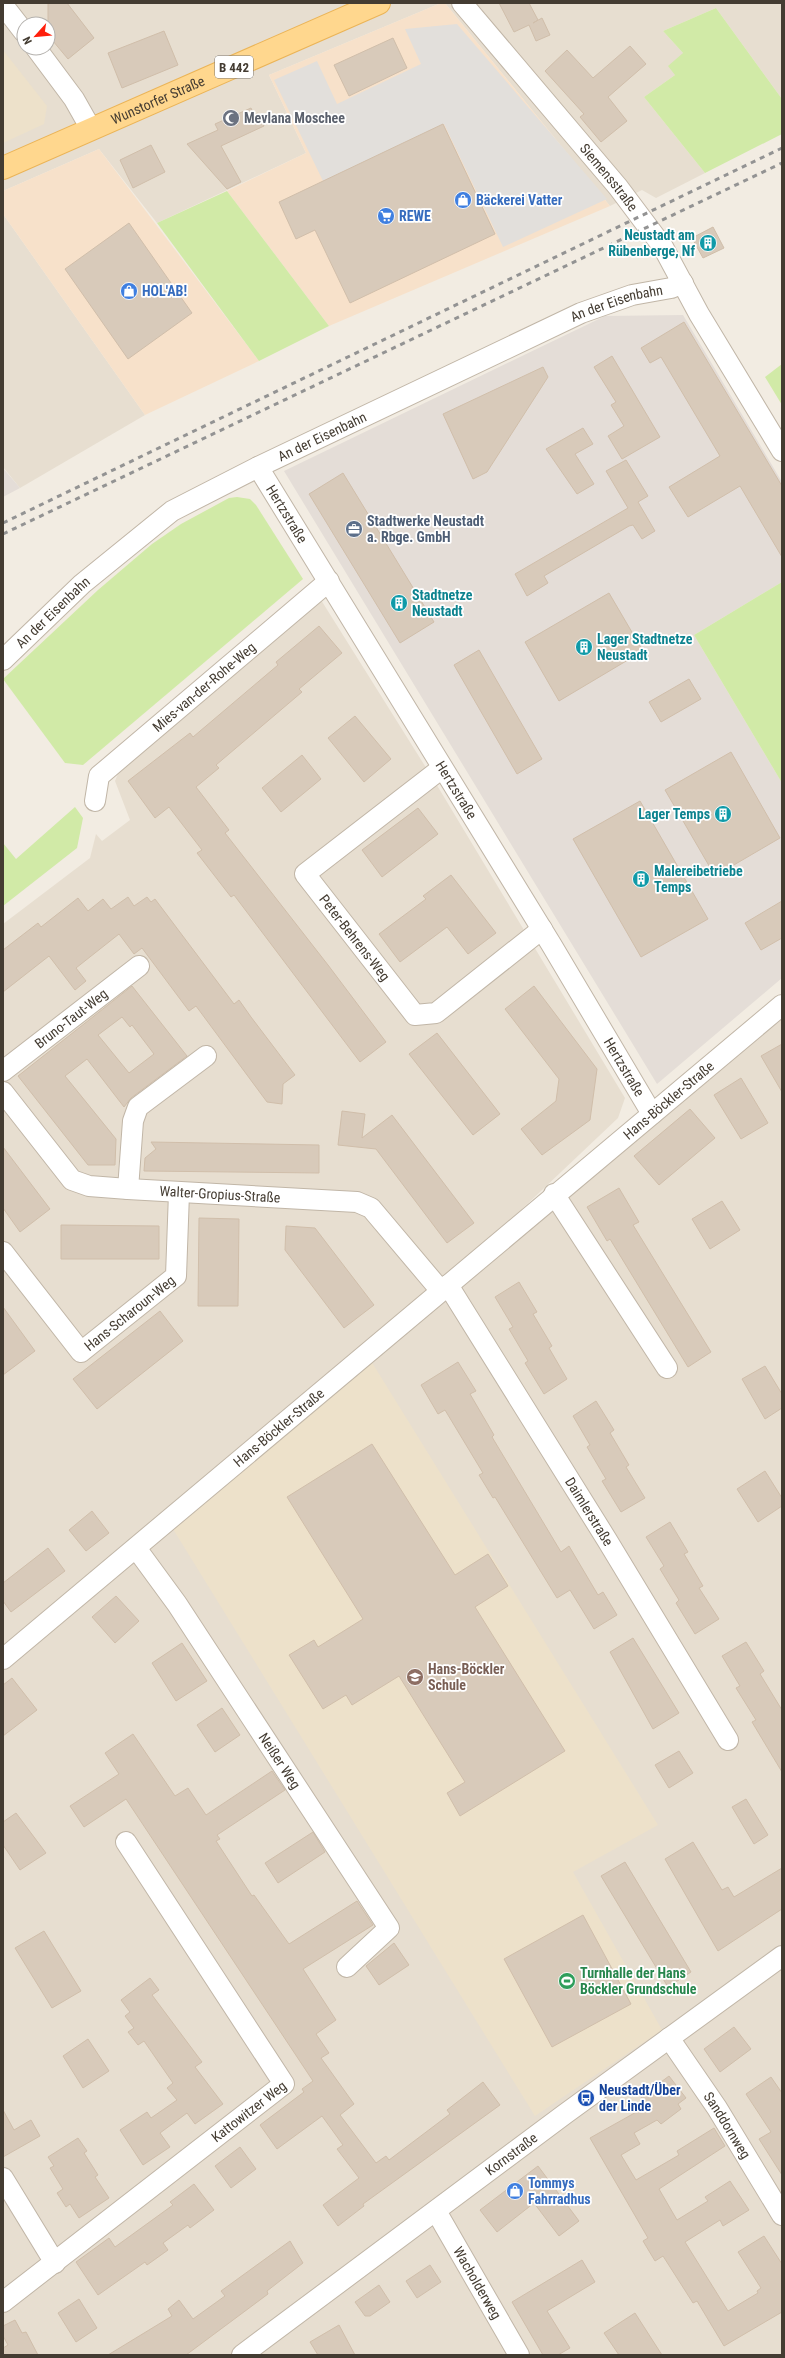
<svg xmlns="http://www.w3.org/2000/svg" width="785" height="2358" viewBox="0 0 785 2358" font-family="'Roboto Condensed',sans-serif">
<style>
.residential{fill:#e7ded0;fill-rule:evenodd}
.commercial{fill:#f7e1ca}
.industrial{fill:#e4ddd7}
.education{fill:#ede1ca}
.green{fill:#d1eaa7}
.parking{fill:#e2dfdb}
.building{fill:#d8caba;stroke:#d0beaa;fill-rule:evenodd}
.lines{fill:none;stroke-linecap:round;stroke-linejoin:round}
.minor-casing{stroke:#c1b6a7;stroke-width:22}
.primary-casing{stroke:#ebb457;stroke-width:24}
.minor{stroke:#fff;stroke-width:20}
.primary{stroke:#ffd78e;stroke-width:22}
.rail{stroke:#939393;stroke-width:3;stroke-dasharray:5 5;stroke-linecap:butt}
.labels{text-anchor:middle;stroke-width:3.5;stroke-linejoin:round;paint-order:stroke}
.shield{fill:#fff;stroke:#7c7670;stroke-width:1}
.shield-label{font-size:13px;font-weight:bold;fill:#443c32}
.street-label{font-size:14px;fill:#443c32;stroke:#fff}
.worship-label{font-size:14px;font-weight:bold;fill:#5b616d;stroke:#fff;text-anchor:start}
.shop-label{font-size:14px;font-weight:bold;fill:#366cbe;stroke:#fff;text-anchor:start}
.culture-label{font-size:14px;font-weight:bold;fill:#0d838f;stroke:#fff;text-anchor:start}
.service-label{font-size:14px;font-weight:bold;fill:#4e5e75;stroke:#fff;text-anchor:start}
.education-label{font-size:14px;font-weight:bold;fill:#785e54;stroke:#fff;text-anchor:start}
.leisure-label{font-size:14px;font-weight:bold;fill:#27864d;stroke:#fff;text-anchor:start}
.transit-label{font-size:14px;font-weight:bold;fill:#164399;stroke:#fff;text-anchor:start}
</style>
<rect width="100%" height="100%" fill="#f2ece2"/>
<g class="residential">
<path d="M 3,3 L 441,3 L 269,75 L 306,153 L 157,223 L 99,149 L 3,191 ZM 24,24 L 48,24 L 48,48 L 24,48 Z"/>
<polygon points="445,3 782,3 782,99 716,8 663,31 683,53 675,75 644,97 705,173 656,198 642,190 610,206"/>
<polygon points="3,214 145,415 20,488 3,467"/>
<polygon points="321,600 435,782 625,1098 618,1118 423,1303 3,1650 3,924 90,858 96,834 102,841 130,820 115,781 122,764"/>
<polygon points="782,1012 782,2355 3,2355 3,1653"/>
</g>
<g class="commercial">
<polygon points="441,3 445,3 610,206 329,326 227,191 306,153 269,75"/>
<polygon points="99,149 259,361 145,415 3,214 3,191"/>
</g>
<g class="industrial">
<polygon points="683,315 782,482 782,582 694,635 782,783 782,978 657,1084 284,471 605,316"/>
<polygon points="3,468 20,488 3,497"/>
</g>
<g class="education">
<polygon points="3,50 47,106 44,124 3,143"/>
<polygon points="371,1361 658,1825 573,1872 662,2030 535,2116 173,1529"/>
</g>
<g class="green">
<polygon points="716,8 782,99 782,134 705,173 644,97 675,75 668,66 683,53 663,31"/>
<polygon points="227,191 329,326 259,361 157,223"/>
<polygon points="782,364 782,405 765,377"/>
<polygon points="237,497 250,499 256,505 303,579 83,765 65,763 3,679 98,590 152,544 181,524 229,498"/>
<polygon points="782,582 782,783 694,635"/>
<polygon points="75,807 83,818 77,848 3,906 3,843 16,859"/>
</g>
<polygon class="parking" points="457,24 607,199 503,247 444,124 323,181 274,80 317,61 337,104 421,64 405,29"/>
<g class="building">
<polygon points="48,3 67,3 94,38 68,59 48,35"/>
<polygon points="499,3 529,3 538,20 533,23 542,18 550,35 536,41 529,25 514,32"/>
<polygon points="164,31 178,65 122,88 108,53"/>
<polygon points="393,38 407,68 349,96 334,65"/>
<polygon points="630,46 646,64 608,97 627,121 601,142 580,117 584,114 545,71 567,50 593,78"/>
<polygon points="251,108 254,115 258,113 264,126 221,146 241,182 227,189 187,144 218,130 215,124"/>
<polygon points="443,124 495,234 350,303 315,230 296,239 279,202"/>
<polygon points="151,145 165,172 133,188 120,160"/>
<polygon points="129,223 192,313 128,359 65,269"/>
<polygon points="713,227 724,248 703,258 692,238"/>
<polygon points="684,322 782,486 782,557 740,486 688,517 669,487 720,456 661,357 650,363 641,348"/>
<polygon points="612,356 660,437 622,459 608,436 624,426 611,405 616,402 594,367"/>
<polygon points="543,367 548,377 487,472 473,479 443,414"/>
<polygon points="583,428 593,444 575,454 594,484 577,494 546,449"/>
<polygon points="626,460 648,496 638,502 655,531 642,539 633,525 629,526 544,576 548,583 527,596 515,574 628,508 606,471"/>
<polygon points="343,473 434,622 400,643 309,494"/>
<polygon points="609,593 643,651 559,701 525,642"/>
<polygon points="319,626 342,653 299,689 302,692 216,765 219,768 196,787 229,830 225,833 328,965 386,1042 360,1062 234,895 231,897 197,853 202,850 169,807 155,818 128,781 190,733 193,737 278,665 276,662"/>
<polygon points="479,650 542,759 517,774 454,665"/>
<polygon points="689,679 701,699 661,722 649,702"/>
<polygon points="355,716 391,759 364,782 328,738"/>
<polygon points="731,752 780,838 715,876 665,790"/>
<polygon points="302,755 321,779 281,812 262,788"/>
<polygon points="640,801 708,919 641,957 573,839"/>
<polygon points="418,808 438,834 382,877 362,850"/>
<polygon points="451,875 496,933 468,954 447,927 400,962 379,934 426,899 423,896"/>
<polygon points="128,897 134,906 147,897 151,902 155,899 234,1004 239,1000 251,1017 295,1075 283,1084 282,1104 267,1102 196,1006 189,1011 142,948 134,954 119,934 76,968 86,981 75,990 49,956 3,992 3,950 38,923 41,927 78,898 88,911 103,899 111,909"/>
<polygon points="782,901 782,938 761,950 745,923"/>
<path d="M 132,986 L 187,1056 L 131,1098 L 124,1107 L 87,1059 L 65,1076 L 116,1139 L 115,1165 L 88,1165 L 18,1076 ZM 122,1017 L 130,1027 L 132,1025 L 154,1054 L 129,1073 L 98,1035 Z"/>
<polygon points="534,986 597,1069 590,1120 542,1155 521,1129 556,1101 559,1079 505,1009"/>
<polygon points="437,1033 500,1114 473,1135 409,1054"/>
<polygon points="782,1044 782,1092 761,1056"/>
<polygon points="741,1078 768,1123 741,1139 714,1095"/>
<polygon points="690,1109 715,1138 659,1185 634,1156"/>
<polygon points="342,1111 365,1114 362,1138 392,1115 474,1223 447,1243 376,1149 338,1145"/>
<polygon points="151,1142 319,1145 319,1173 144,1171 145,1158 156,1149"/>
<polygon points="3,1147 50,1209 20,1232 3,1208"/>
<polygon points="619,1188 639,1222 633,1225 711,1352 688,1367 610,1239 607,1241 587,1207"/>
<polygon points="722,1201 740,1230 710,1249 692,1219"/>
<polygon points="199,1218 239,1219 238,1306 198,1306"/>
<polygon points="61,1225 159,1226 159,1259 61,1259"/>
<polygon points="286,1226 315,1228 374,1305 344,1328 285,1250"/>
<polygon points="519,1282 537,1312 533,1314 552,1346 549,1348 567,1379 544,1394 525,1363 528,1361 509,1329 513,1327 495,1297"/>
<polygon points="3,1307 35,1351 3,1375"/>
<polygon points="160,1311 183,1341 97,1409 73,1379"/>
<polygon points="458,1362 476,1391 470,1394 494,1435 492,1437 561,1552 569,1546 598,1595 603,1592 617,1615 594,1629 570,1590 557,1598 495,1497 493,1498 479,1475 483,1473 445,1410 438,1414 421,1385"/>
<polygon points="765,1366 782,1394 782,1408 765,1419 742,1379"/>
<polygon points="596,1401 614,1430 610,1433 629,1465 626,1467 645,1498 621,1512 602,1481 606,1479 587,1447 590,1445 573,1416"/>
<polygon points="372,1444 455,1575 488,1554 508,1586 475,1607 565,1751 460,1816 447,1793 465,1782 399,1676 352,1705 346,1695 323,1709 289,1655 314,1640 318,1647 363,1619 287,1497"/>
<polygon points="765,1471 782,1498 782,1506 758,1522 737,1489"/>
<polygon points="92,1511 109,1533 86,1551 69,1530"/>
<polygon points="670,1522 688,1552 684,1554 703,1586 699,1588 719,1619 695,1634 676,1603 679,1600 660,1569 664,1566 646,1537"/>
<polygon points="48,1548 65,1571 11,1612 3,1601 3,1583"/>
<polygon points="116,1596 139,1621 115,1643 92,1617"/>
<polygon points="633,1638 679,1713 653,1729 610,1652"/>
<polygon points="746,1642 764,1671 760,1674 782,1710 782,1772 752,1722 756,1720 736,1688 740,1686 722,1656"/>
<polygon points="182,1643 207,1681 176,1701 152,1663"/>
<polygon points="12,1678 37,1710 3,1736 3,1685"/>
<polygon points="222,1708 240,1735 215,1752 197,1725"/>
<polygon points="133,1734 175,1796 188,1788 206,1815 272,1771 285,1790 217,1835 220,1839 216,1841 252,1896 254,1895 289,1944 357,1901 373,1925 303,1969 336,2020 316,2034 329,2053 321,2058 354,2104 340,2115 376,2163 386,2156 389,2160 450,2114 447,2110 483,2082 500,2105 363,2204 364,2206 338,2226 323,2205 359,2178 337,2149 343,2145 322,2116 277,2149 260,2125 304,2092 302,2089 313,2081 126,1799 84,1827 70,1806 119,1774 105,1753"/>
<polygon points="679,1751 693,1773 669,1788 655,1765"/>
<polygon points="746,1799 768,1835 754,1844 732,1807"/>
<polygon points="16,1813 46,1853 20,1870 3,1845 3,1822"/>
<polygon points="313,1832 325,1852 278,1883 265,1863"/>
<polygon points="693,1842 722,1890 728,1887 734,1897 782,1868 782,1909 718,1951 665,1859"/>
<polygon points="625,1862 691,1972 668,1987 601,1876"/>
<polygon points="583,1915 631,2004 552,2047 504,1959"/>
<polygon points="44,1931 81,1991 52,2008 15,1948"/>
<polygon points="394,1943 409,1965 379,1985 366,1966"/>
<polygon points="150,1978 159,1990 152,1995 202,2062 195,2067 223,2104 195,2124 187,2113 160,2133 170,2147 143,2165 120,2130 147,2112 151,2118 177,2100 167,2088 173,2083 144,2041 138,2045 128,2032 134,2028 125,2016 130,2012 121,2000"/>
<polygon points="734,2027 751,2049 720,2072 704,2049"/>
<polygon points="88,2039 109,2071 83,2088 63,2056"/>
<polygon points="669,2076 686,2098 678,2104 681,2109 661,2124 657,2120 634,2133 640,2144 621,2155 636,2180 679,2155 677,2151 714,2128 725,2146 659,2189 677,2220 708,2201 705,2197 730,2181 749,2210 723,2226 720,2220 685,2242 728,2311 758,2293 757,2291 761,2288 738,2252 764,2236 782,2264 782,2312 724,2346 697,2301 693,2303 663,2256 655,2261 643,2241 648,2238 590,2138 647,2106 641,2097"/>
<polygon points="771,2077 782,2093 782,2175 759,2139 771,2132 746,2094"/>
<polygon points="3,2110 14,2130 31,2120 40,2136 3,2157"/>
<polygon points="78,2138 87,2151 84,2153 98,2175 95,2177 109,2198 79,2218 70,2204 66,2207 57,2193 63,2189 50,2168 54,2166 48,2157"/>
<polygon points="240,2147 256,2169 231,2188 215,2166"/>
<polygon points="538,2166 579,2221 559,2236 534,2203 497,2232 480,2210"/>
<polygon points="194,2184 214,2210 190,2228 188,2225 163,2243 168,2250 147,2265 145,2262 98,2295 76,2262 109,2238 115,2247 173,2205 170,2202"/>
<polygon points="290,2241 303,2263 267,2291 268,2294 186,2355 108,2355 172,2316 168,2309 179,2300 193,2319 225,2296 221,2291"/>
<polygon points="582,2260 595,2282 547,2311 570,2348 558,2355 543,2355 512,2302"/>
<polygon points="430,2265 441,2282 417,2298 406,2281"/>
<polygon points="379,2285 390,2302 370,2316 365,2316 355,2302"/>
<polygon points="79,2299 97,2328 76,2342 58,2313"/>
<polygon points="635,2313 662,2355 619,2355 604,2333"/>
<polygon points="15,2320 22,2333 26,2332 38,2355 3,2355 3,2348 8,2345 3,2336 3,2326"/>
<polygon points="339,2325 355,2355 318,2355 310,2342"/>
</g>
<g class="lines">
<g class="minor-casing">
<g id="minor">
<path id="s1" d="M 462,3 L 618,187 L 663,247 L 699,314 L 782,451"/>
<polyline points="3,5 24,32"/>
<polyline points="36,48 74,99 91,129"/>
<path id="s2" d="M 258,467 L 551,944 L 652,1114"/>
<path id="s3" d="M 3,660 L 82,584 L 172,511 L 258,467 L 581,313 L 632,295 L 671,288 L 683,283"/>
<path id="s4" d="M 442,768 L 305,874 L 415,1015 L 436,1013 L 542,929"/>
<path id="s5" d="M 95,801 L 99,776 L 329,581"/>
<path id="s6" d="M 3,1071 L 139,966"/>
<path id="s7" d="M 3,1092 L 72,1180 L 89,1186 L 128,1189 L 357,1202 L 371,1208 L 441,1291"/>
<polyline points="128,1189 133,1121 138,1107 206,1056"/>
<polyline points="554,1194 667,1368"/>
<path id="s8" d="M 3,1252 L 81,1352 L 176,1276 L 179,1193"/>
<path id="s9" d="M 448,1285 L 607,1540 L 728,1740"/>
<path id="s10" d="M 136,1548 L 177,1604 L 389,1928 L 347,1967"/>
<path id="s11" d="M 3,1659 L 782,1005"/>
<path id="s12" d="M 669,2038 L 717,2108 L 782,2215"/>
<polyline points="3,2178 55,2263"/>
<path id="s13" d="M 436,2211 L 519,2355"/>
<path id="s14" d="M 3,2302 L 284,2084 L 126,1842"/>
<path id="s15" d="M 242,2355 L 565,2114 L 782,1956"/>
</g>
</g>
<g class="primary-casing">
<g id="primary">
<path id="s16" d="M 3,168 L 379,3"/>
</g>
</g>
<use href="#minor" class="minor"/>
<use href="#primary" class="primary"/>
<g class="rail">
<polyline points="3,523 782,148"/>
<polyline points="3,534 782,163"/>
</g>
</g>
<defs>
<g id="mosque-disc" transform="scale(0.9)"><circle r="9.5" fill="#6b7280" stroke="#fff"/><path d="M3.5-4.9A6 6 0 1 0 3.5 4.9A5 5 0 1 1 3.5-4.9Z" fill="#fff"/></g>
<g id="shop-disc" transform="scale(0.9)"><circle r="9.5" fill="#3f7fe0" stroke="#fff"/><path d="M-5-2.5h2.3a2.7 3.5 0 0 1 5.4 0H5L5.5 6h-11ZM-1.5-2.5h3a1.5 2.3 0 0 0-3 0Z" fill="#fff"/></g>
<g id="supermarket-disc" transform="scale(0.9)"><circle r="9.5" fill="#3f7fe0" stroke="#fff"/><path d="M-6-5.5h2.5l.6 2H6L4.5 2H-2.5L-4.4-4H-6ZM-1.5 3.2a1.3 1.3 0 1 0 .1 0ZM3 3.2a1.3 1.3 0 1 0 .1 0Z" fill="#fff"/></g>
<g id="building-disc" transform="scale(0.9)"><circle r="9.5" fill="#0f9aa8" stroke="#fff"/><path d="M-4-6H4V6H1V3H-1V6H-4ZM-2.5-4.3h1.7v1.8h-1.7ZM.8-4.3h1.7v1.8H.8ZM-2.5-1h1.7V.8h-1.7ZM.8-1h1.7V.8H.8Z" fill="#fff"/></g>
<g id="office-disc" transform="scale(0.9)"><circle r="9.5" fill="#5c6f8a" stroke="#fff"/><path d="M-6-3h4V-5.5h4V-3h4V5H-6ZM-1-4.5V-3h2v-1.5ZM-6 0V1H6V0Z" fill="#fff"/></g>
<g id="school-disc" transform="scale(0.9)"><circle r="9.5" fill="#8d6e63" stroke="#fff"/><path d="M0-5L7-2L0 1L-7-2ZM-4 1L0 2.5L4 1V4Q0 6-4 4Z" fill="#fff"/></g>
<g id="stadium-disc" transform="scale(0.9)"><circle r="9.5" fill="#2e9e5b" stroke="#fff"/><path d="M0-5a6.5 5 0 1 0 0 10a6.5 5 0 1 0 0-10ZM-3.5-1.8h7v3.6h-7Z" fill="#fff"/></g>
<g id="bus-disc" transform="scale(0.9)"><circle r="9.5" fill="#1a4fb4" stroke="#fff"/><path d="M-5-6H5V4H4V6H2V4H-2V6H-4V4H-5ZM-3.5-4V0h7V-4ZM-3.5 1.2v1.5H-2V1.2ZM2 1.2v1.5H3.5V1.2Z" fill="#fff"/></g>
</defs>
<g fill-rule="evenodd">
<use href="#mosque-disc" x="231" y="118"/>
<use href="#shop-disc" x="463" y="200"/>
<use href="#supermarket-disc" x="386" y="216"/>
<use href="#building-disc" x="708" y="243"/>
<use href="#shop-disc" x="129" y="291"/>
<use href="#office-disc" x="354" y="529"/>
<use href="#building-disc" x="399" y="603"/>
<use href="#building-disc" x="584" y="647"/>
<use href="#building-disc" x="723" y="814"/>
<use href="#building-disc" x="641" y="879"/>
<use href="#school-disc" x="415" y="1677"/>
<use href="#stadium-disc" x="567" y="1981"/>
<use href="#bus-disc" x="586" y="2098"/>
<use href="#shop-disc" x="515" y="2191"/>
</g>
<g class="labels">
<rect class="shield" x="215" y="56" width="38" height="22" rx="3"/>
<g class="shield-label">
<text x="234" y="72">B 442</text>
</g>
<g class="street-label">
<text dy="5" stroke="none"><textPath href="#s16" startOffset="169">Wunstorfer Straße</textPath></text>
<text dy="5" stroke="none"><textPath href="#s1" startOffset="228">Siemensstraße</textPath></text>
<text dy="5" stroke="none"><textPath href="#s3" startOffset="717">An der Eisenbahn</textPath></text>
<text dy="5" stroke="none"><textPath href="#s3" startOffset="393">An der Eisenbahn</textPath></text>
<text dy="5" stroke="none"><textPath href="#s2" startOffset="55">Hertzstraße</textPath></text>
<text dy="5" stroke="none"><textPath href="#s3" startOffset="69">An der Eisenbahn</textPath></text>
<text dy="5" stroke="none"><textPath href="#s5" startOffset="163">Mies-van-der-Rohe-Weg</textPath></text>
<text dy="5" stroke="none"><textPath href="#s2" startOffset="379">Hertzstraße</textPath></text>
<text dy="5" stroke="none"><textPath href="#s4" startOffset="254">Peter-Behrens-Weg</textPath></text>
<text dy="5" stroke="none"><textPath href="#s6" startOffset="86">Bruno-Taut-Weg</textPath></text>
<text dy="5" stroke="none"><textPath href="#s2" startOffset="703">Hertzstraße</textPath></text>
<text dy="5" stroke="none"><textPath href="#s11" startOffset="869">Hans-Böckler-Straße</textPath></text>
<text dy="5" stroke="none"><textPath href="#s7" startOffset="261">Walter-Gropius-Straße</textPath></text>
<text dy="5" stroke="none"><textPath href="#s8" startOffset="189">Hans-Scharoun-Weg</textPath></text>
<text dy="5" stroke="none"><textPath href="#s11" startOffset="360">Hans-Böckler-Straße</textPath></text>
<text dy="5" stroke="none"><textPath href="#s9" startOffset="267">Daimlerstraße</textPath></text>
<text dy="5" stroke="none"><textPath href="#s10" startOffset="257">Neißer Weg</textPath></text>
<text dy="5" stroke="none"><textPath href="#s14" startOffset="311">Kattowitzer Weg</textPath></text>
<text dy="5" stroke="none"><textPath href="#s12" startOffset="105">Sanddornweg</textPath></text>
<text dy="5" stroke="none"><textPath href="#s15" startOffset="336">Kornstraße</textPath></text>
<text dy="5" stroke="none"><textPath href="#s13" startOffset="83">Wacholderweg</textPath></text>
</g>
<g class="worship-label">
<text x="244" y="123">Mevlana Moschee</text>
</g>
<g class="shop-label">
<text x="476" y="205">Bäckerei Vatter</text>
<text x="399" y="221">REWE</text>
<text x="142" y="296">HOL'AB!</text>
<text x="528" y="2188">Tommys<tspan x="528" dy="16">Fahrradhus</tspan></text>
</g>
<g class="culture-label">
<text x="695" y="240" text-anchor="end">Neustadt am<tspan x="695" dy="16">Rübenberge, Nf</tspan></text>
<text x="412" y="600">Stadtnetze<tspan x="412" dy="16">Neustadt</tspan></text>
<text x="597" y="644">Lager Stadtnetze<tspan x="597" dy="16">Neustadt</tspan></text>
<text x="710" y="819" text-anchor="end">Lager Temps</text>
<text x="654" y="876">Malereibetriebe<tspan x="654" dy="16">Temps</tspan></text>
</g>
<g class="service-label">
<text x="367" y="526">Stadtwerke Neustadt<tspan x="367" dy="16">a. Rbge. GmbH</tspan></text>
</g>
<g class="education-label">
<text x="428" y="1674">Hans-Böckler<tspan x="428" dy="16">Schule</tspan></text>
</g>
<g class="leisure-label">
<text x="580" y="1978">Turnhalle der Hans<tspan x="580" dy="16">Böckler Grundschule</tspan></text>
</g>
<g class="transit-label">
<text x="599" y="2095">Neustadt/Über<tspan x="599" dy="16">der Linde</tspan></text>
</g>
</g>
<rect width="785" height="2358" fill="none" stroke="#443c32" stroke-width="8"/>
<g transform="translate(36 36) rotate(243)"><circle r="19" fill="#ffffff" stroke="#b4b1ad"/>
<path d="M0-3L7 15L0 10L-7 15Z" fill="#ff1f0c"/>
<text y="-6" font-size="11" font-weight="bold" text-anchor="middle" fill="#443c32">N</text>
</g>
</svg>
